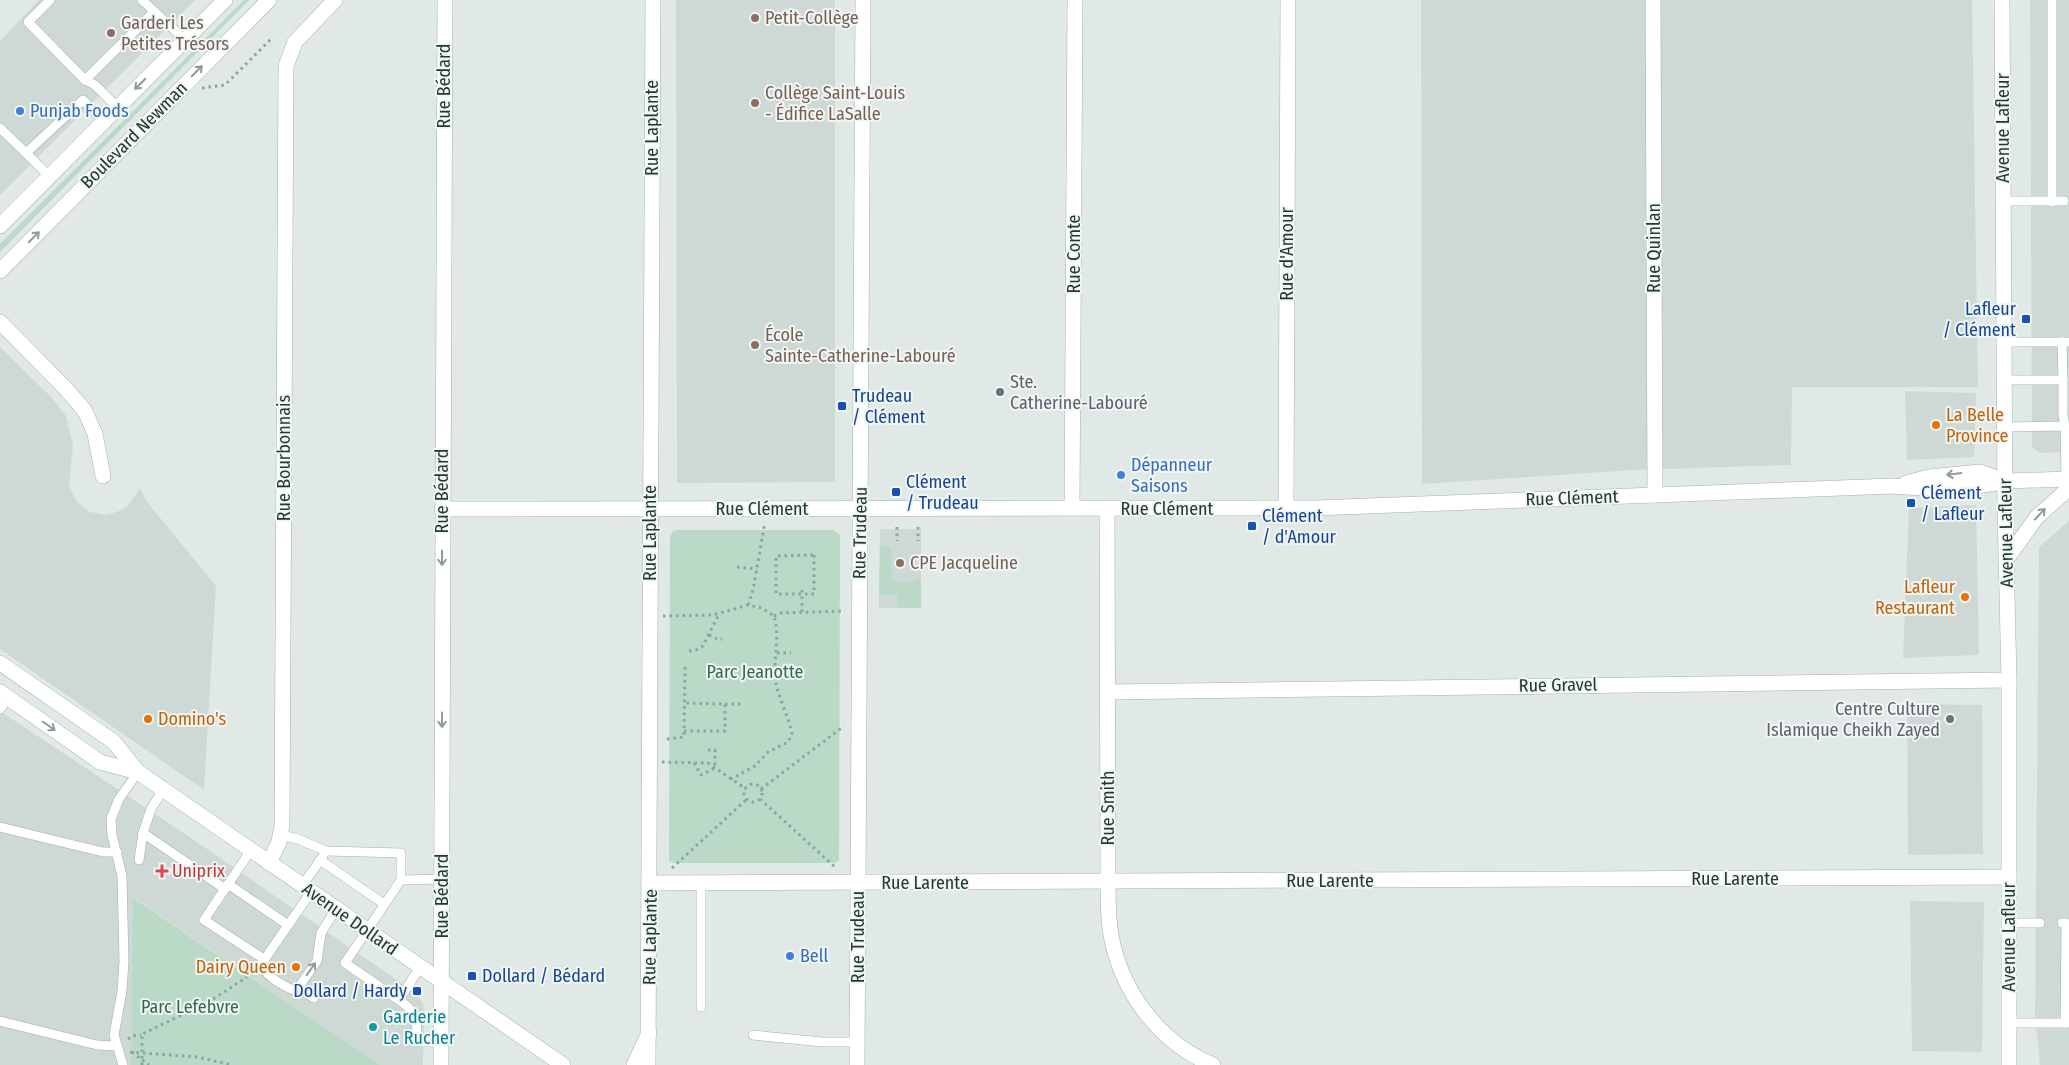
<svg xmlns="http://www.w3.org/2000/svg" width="2069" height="1065" viewBox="0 0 2069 1065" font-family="'Fira Sans Condensed',sans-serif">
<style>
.built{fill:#ced9d5}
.green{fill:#bad9c6}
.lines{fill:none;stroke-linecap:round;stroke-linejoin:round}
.service-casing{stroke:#a3b0ad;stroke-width:10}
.minor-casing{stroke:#a3b0ad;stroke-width:16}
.tertiary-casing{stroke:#a3b0ad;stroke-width:16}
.secondary-casing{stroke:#a0b4af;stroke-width:16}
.path{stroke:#83aaa2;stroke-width:3;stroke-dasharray:2.5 4;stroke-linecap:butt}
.service{stroke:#fff;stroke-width:9}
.minor{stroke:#fff;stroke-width:15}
.tertiary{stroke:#fff;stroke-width:15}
.secondary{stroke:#fff;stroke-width:15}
.oneway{stroke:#909c9a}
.education-dot{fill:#8d6e63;stroke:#f0f6f4;stroke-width:2}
.shop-dot{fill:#3f7fe0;stroke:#f0f6f4;stroke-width:2}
.transit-dot{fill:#1a4fb4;stroke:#f0f6f4;stroke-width:2}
.worship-dot{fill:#6b7280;stroke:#f0f6f4;stroke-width:2}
.food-dot{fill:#e8710a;stroke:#f0f6f4;stroke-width:2}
.health-dot{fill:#e0444e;stroke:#f0f6f4;stroke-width:2}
.culture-dot{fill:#0f9aa8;stroke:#f0f6f4;stroke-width:2}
.labels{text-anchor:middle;stroke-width:4;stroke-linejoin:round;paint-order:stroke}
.education-label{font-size:18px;fill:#785e54;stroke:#f0f6f4;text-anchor:start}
.street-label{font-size:18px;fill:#223835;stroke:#f0f6f4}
.shop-label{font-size:18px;fill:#366cbe;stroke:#f0f6f4;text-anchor:start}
.transit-label{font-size:18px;fill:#164399;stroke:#f0f6f4;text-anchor:start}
.worship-label{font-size:18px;fill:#5b616d;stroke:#f0f6f4;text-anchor:start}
.food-label{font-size:18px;fill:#c56008;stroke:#f0f6f4;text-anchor:start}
.park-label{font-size:18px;fill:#306b4d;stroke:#f0f6f4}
.health-label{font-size:18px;fill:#be3a42;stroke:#f0f6f4;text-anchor:start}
.culture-label{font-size:18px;fill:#0d838f;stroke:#f0f6f4;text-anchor:start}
</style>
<rect width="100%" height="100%" fill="#e0e9e6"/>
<g class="built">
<polygon points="39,0 195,0 0,195 0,41"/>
<polygon points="676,0 835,0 835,482 677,483"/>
<polygon points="1421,0 1972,0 1978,387 1792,387 1791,465 1634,470 1422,484"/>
<polygon points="2030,0 2069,0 2069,452 2040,453 2032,447"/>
<polygon points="0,347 52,398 66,416 73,445 69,485 76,501 90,512 107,515 122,510 128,506 140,488 147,502 216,586 204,790 0,649"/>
<polygon points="1905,391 1976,393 1974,457 1907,460"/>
<polygon points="1976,505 1979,655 1903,658 1909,508"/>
<polygon points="2069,521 2069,1065 2040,1065 2035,1016 2039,547"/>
<polygon points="880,529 921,529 921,608 879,608"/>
<polygon points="1907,704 1982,705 1983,854 1908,855"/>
<polygon points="0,711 188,836 416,993 423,1003 424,1011 423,1065 380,1065 134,898 131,1065 0,1065"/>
<polygon points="1910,901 1984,902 1982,1052 1912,1051"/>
</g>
<g class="green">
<polygon points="244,0 249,0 0,252 0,244"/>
<polygon points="677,530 834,530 840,535 839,860 836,863 675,863 669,861 670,536 673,531"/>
<polygon points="880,546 891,546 892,582 914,582 914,579 921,579 921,608 898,608 897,595 879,595"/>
<polygon points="133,898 380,1065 131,1065"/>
</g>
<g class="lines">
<g class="service-casing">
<g id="service">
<polyline points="50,0 28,22 85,80 95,85 117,107"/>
<polyline points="142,0 185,40"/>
<polyline points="2052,0 2052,202"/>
<polyline points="85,80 154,12"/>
<polyline points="0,128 26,153 83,100 103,121"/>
<polyline points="26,153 49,176"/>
<polyline points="2003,201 2064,201"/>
<polyline points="2004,342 2069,342"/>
<polyline points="2004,380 2063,380 2062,342"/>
<polyline points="2063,380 2063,415 2065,426"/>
<polyline points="2005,427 2065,426 2066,479"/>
<polyline points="0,709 9,698"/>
<polyline points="163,790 151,809 143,833 225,889"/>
<polyline points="0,827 103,852 117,852"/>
<polyline points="281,835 298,839 326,851 401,853 401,880"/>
<polyline points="251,850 204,920 264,959"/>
<polyline points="139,860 143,833"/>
<polyline points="320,860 384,904"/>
<polyline points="701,883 701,1007"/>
<polyline points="228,884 288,925"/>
<polyline points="302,886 323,856"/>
<path d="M 311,892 L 262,963 C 261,974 284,986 293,990 L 298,988 L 317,961 L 321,933 L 336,909"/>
<polyline points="2009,923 2040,923"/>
<polyline points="2062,923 2066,923 2065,1023"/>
<polyline points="420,967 399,1000 345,963 401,880 443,879"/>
<polyline points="298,988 314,998"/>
<path d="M 399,1000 C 420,1015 416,1018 417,1042 L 441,1042"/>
<polyline points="0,1021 97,1045 117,1046"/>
<polyline points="2009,1023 2069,1023"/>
<polyline points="753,1035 822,1042 857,1042"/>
<polyline points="123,1065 114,1035 122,991 124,961 122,876 112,835 111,819 119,799 138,772"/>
</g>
</g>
<g class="minor-casing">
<g id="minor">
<polyline points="1653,0 1655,495"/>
<polyline points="0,322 67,390 85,411 95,434 103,476"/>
<polyline points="1906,483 1929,477 1980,472 2005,481"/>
<polyline points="1072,508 1075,0"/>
<path d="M 1107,508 L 1108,882 C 1108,900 1108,918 1111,935 C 1121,992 1160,1043 1213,1065"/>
<polyline points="1286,508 1288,0"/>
<path d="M 442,509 L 1315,508 L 1893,486 C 1931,489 1968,490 2005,481"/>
<polyline points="1108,692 2009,680"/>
<polyline points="269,863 279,842 282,825 286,66 295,42 335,0"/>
<polyline points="650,883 2009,877"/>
<polyline points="441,1065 445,0"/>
<polyline points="857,1065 863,0"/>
</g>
</g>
<g class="tertiary-casing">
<polyline id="tertiary" points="648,1065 653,0"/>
</g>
<g class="secondary-casing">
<g id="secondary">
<polyline points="2002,0 2005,509 2009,680 2009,1065"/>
<polyline points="0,226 225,0"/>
<polyline points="0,271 269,0"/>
<polyline points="2005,481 2069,479"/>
<polyline points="2006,560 2036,518 2069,488"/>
<polyline points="0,663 114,742 138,772 563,1065"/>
<polyline points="0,692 100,762 138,772"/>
<polyline points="634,1065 649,1033"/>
</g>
</g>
<g class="path">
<polyline points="202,88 225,85 272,38"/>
<polyline points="897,527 897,541"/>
<polyline points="918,527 918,541"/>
<polygon points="814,555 814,594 776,594 776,556"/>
<polyline points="737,567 757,569"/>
<polyline points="748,605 753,590 765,522"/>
<polyline points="802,612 802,590"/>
<path d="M 663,616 L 713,615 L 748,605 L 762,608 L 774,616 C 780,635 774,655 775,675 C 775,691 789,717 792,734 L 788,742 L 768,752 L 755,766 L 731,779"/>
<polyline points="774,616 781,613 845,611"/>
<polyline points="709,635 719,640 722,639"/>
<polyline points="689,651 696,650 703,646 719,614"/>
<polyline points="777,653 791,653"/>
<polyline points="725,704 744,704"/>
<polyline points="684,731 725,731 725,704 684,703"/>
<polyline points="667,739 684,737 685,665"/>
<polyline points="662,762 708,763 746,789"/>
<polyline points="694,763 701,775 715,768 715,750 708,750"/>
<circle cx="753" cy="793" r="9"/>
<polyline points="761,789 844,726"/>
<polyline points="760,799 835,867"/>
<polyline points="672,868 747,799"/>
<polyline points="128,1039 132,1036 141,1035"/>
<polyline points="130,1052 197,1057 232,1065"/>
<polyline points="132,1052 149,1065"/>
<polyline points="142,1065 142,1034 207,1003 253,973"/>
</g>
<use href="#service" class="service"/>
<use href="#minor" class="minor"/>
<use href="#tertiary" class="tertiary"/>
<use href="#secondary" class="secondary"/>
</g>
<defs><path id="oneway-shaft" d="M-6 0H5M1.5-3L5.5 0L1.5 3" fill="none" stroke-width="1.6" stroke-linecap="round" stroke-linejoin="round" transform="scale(1.25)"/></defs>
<g class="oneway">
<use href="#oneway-shaft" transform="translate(197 71) rotate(-45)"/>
<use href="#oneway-shaft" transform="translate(140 84) rotate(135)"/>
<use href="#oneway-shaft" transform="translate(34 237) rotate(-45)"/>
<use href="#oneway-shaft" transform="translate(1954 474) rotate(173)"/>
<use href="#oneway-shaft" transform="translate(2040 514) rotate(-47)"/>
<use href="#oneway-shaft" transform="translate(442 558) rotate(90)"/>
<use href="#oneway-shaft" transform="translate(442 720) rotate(90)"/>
<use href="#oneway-shaft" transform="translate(49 726) rotate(35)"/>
<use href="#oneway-shaft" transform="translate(311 969) rotate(-55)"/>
</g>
<g class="education-dot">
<circle cx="755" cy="18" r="5"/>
<circle cx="111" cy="33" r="5"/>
<circle cx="755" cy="103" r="5"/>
<circle cx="755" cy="345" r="5"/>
<circle cx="900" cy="563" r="5"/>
</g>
<g class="shop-dot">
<circle cx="20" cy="111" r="5"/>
<circle cx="1121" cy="475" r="5"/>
<circle cx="790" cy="956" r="5"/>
</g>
<g class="transit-dot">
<rect x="2021" y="314" width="10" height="10" rx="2.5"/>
<rect x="837" y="401" width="10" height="10" rx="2.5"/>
<rect x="891" y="487" width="10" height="10" rx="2.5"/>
<rect x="1906" y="498" width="10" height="10" rx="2.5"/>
<rect x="1247" y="521" width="10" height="10" rx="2.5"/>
<rect x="467" y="971" width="10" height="10" rx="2.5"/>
<rect x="412" y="986" width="10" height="10" rx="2.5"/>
</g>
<g class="worship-dot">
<circle cx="1000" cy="392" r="5"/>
<circle cx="1950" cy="719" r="5"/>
</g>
<g class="food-dot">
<circle cx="1936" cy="425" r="5"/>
<circle cx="1965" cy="597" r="5"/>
<circle cx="148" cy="719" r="5"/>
<circle cx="296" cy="967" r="5"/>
</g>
<path class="health-dot" d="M159.5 863.5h5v5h5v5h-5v5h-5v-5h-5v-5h5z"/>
<circle class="culture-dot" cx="373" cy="1027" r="5"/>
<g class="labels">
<g class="education-label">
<text x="765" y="24">Petit-Collège</text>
<text x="121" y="29">Garderi Les<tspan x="121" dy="21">Petites Trésors</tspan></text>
<text x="765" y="99">Collège Saint-Louis<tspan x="765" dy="21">- Édifice LaSalle</tspan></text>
<text x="765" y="341">École<tspan x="765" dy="21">Sainte-Catherine-Labouré</tspan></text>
<text x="910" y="569">CPE Jacqueline</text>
</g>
<g class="street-label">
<text transform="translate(444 86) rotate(-90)" y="6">Rue Bédard</text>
<text transform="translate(652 128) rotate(-90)" y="6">Rue Laplante</text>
<text transform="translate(2003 128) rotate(-90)" y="6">Avenue Lafleur</text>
<text transform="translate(134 135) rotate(-45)" y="6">Boulevard Newman</text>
<text transform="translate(1654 248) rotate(-90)" y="6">Rue Quinlan</text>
<text transform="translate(1074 254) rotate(-90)" y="6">Rue Comte</text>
<text transform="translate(1287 254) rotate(-90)" y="6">Rue d'Amour</text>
<text transform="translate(284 458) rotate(-90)" y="6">Rue Bourbonnais</text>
<text transform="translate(442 491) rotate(-90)" y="6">Rue Bédard</text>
<text transform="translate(1572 498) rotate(-2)" y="6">Rue Clément</text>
<text x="762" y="515">Rue Clément</text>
<text x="1167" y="515">Rue Clément</text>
<text transform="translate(650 533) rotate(-90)" y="6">Rue Laplante</text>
<text transform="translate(860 533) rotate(-89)" y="6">Rue Trudeau</text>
<text transform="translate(2006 533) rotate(-91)" y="6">Avenue Lafleur</text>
<text transform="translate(1558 685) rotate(-1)" y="6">Rue Gravel</text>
<text transform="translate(1108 808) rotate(-90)" y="6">Rue Smith</text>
<text x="1735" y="885">Rue Larente</text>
<text x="1330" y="887">Rue Larente</text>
<text x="925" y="889">Rue Larente</text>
<text transform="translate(442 896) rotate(-90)" y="6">Rue Bédard</text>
<text transform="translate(350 919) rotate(35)" y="6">Avenue Dollard</text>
<text transform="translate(650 937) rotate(-89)" y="6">Rue Laplante</text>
<text transform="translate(858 937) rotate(-90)" y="6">Rue Trudeau</text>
<text transform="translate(2009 937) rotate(-90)" y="6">Avenue Lafleur</text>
</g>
<g class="shop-label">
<text x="30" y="117">Punjab Foods</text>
<text x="1131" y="471">Dépanneur<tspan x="1131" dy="21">Saisons</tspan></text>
<text x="800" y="962">Bell</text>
</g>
<g class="transit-label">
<text x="2016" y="315" text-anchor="end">Lafleur<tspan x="2016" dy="21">/ Clément</tspan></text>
<text x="852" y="402">Trudeau<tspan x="852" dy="21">/ Clément</tspan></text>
<text x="906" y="488">Clément<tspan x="906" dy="21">/ Trudeau</tspan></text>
<text x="1921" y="499">Clément<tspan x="1921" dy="21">/ Lafleur</tspan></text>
<text x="1262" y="522">Clément<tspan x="1262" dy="21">/ d'Amour</tspan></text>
<text x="482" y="982">Dollard / Bédard</text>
<text x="407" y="997" text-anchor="end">Dollard / Hardy</text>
</g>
<g class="worship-label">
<text x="1010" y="388">Ste.<tspan x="1010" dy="21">Catherine-Labouré</tspan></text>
<text x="1940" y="715" text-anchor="end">Centre Culture<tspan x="1940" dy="21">Islamique Cheikh Zayed</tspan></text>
</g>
<g class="food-label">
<text x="1946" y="421">La Belle<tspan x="1946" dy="21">Province</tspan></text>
<text x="1955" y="593" text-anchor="end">Lafleur<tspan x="1955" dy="21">Restaurant</tspan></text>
<text x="158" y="725">Domino's</text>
<text x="286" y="973" text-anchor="end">Dairy Queen</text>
</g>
<g class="park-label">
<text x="755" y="678">Parc Jeanotte</text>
<text x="190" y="1013">Parc Lefebvre</text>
</g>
<g class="health-label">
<text x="172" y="877">Uniprix</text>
</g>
<g class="culture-label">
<text x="383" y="1023">Garderie<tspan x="383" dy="21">Le Rucher</tspan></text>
</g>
</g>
</svg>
